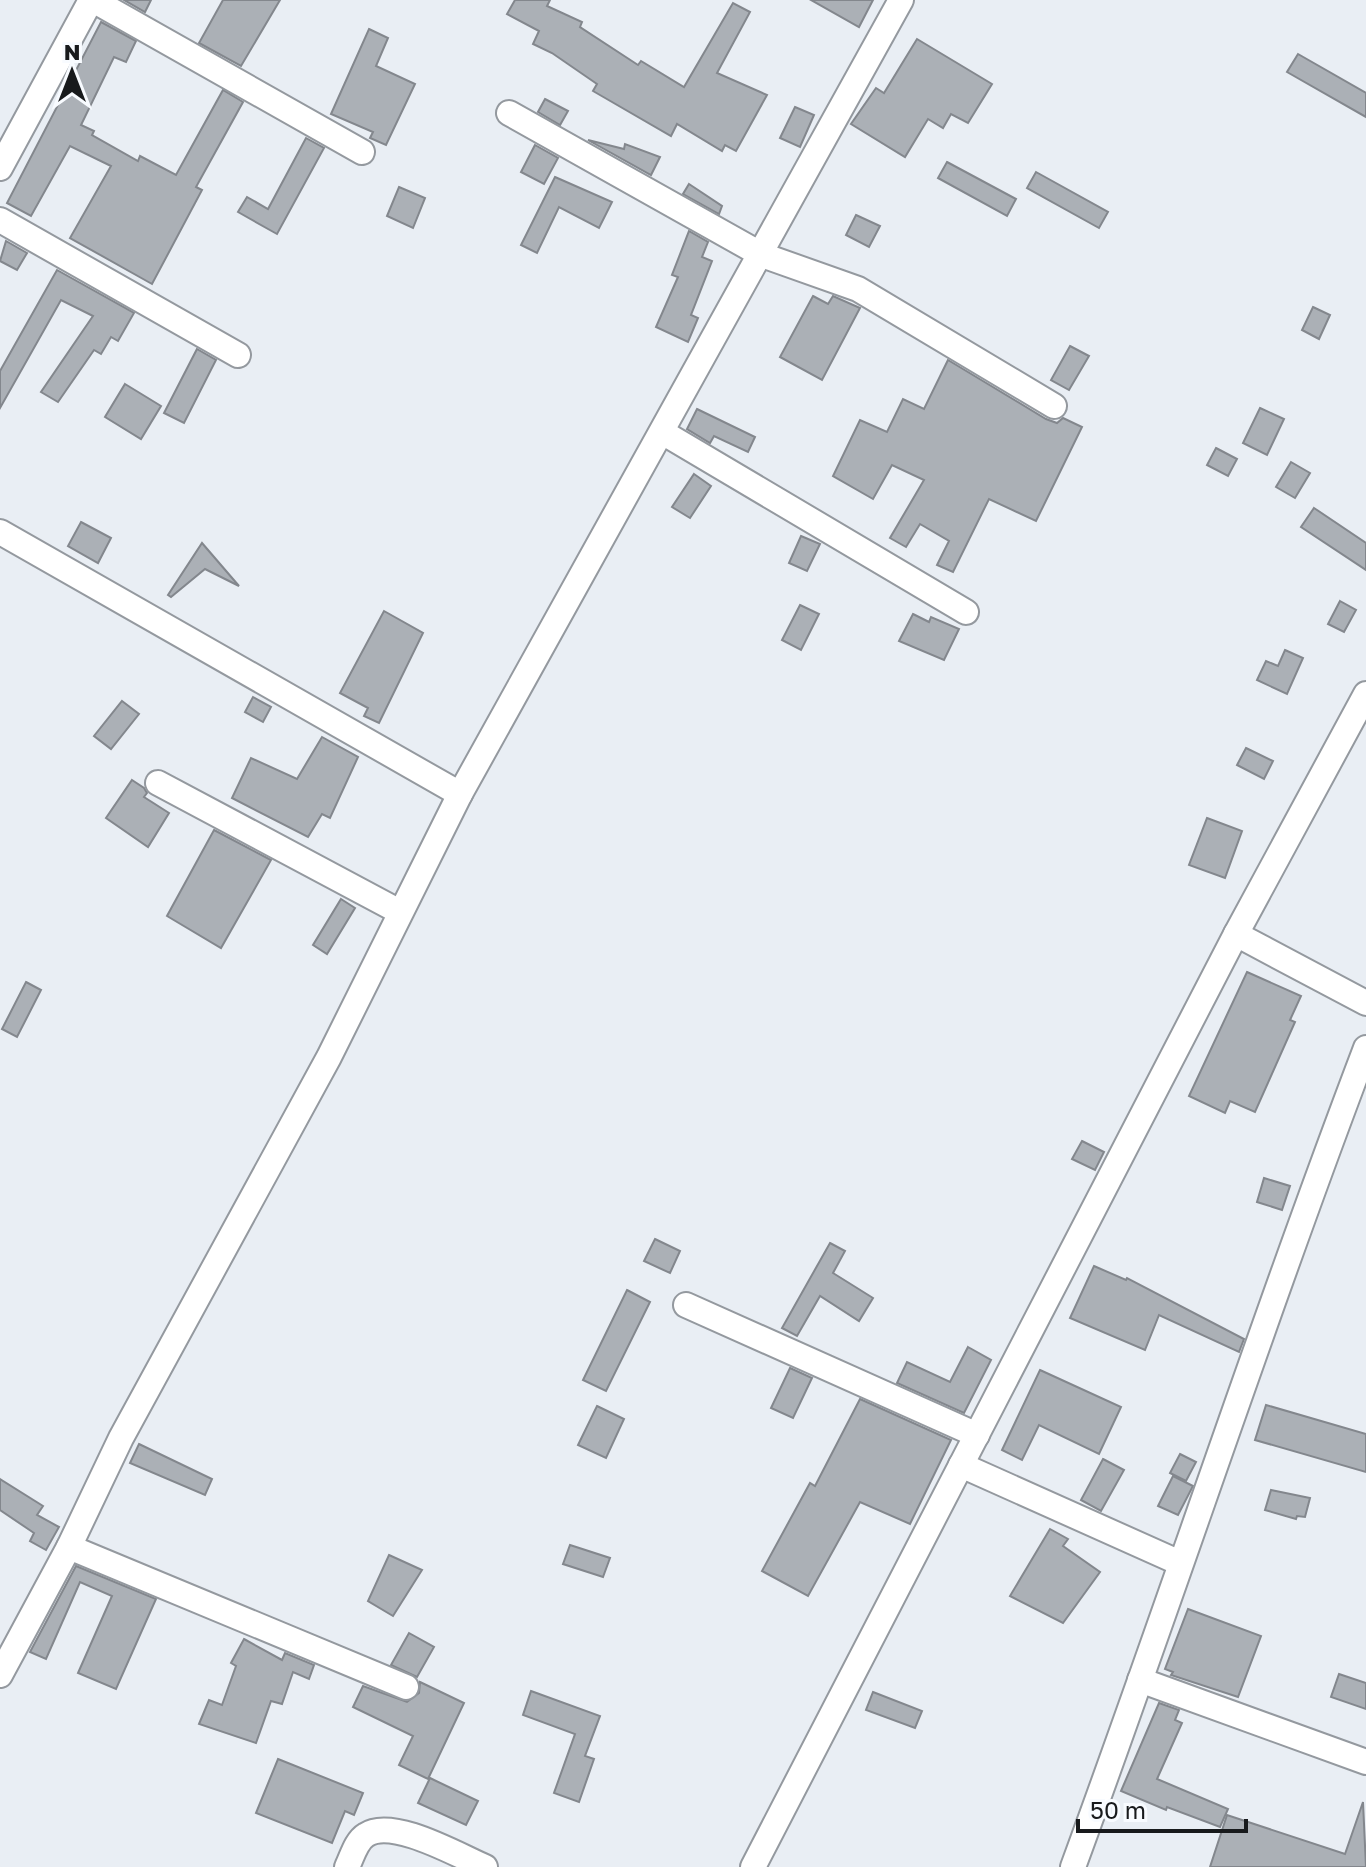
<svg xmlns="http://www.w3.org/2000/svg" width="1366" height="1867" viewBox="0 0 1366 1867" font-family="'Golos Text',sans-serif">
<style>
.building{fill:#abb0b6;stroke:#83878d;stroke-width:2}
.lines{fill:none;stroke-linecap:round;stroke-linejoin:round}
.minor-casing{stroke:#94999f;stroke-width:28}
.minor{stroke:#fff;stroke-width:24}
</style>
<rect width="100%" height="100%" fill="#e9eef4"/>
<g class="building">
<polygon points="124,0 151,0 145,12"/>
<polygon points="223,0 280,0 241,66 199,43"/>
<polygon points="515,0 550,0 547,6 582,22 580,27 638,65 641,61 684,87 733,3 750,12 717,73 767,95 736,151 725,145 722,151 677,124 671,136 593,91 597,84 552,53 533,44 539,31 507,14"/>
<polygon points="811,0 873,0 859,27"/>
<polygon points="101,22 136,41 126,62 114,57 81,125 94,131 92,135 138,161 140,156 176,175 223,90 243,102 196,187 202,190 152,284 70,238 111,166 70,146 31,216 7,203"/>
<polygon points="369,29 388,38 376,66 415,84 386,145 370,138 373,132 331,114"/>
<polygon points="917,39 992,84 968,123 951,114 943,128 928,119 905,157 851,124 876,88 884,93"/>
<polygon points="1298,54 1366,93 1366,117 1287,72"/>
<polygon points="545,99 568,111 560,125 538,112"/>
<polygon points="795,107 814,115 800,147 780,138"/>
<polygon points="306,138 324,148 277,234 238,212 247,197 268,209"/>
<polygon points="588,140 624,149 625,144 660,157 651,175"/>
<polygon points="535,145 558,158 544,184 521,172"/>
<polygon points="947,162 1016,199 1007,216 938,178"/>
<polygon points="1036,172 1108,212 1099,228 1027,188"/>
<polygon points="555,177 612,202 599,228 559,207 537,253 521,245"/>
<polygon points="689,184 722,206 719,214 683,194"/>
<polygon points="399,187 425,198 413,228 387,216"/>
<polygon points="856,215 880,226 869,247 846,235"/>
<polygon points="689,231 708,242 702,257 712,261 691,315 698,318 688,342 656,327 678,277 672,275"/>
<polygon points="6,241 27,253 17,270 0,261"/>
<polygon points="57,270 134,313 118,341 111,337 101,354 94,350 58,402 41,392 93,316 61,300 0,408 0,371"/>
<polygon points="813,296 828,304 833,296 860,308 822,380 780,357"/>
<polygon points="1313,307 1330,315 1319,339 1302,330"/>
<polygon points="1070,346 1089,356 1069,390 1051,380"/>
<polygon points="197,349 216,360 184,423 164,413"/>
<polygon points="948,360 1046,419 1057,423 1063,418 1082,427 1036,521 989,499 953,572 937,565 949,541 920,524 906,547 890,538 924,480 892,465 873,499 833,476 860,420 887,432 903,399 924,409"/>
<polygon points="125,384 161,406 141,439 105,417"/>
<polygon points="1260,408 1284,419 1267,455 1243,443"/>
<polygon points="697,409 755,437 748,452 714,436 710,443 687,429"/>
<polygon points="1216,448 1237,459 1228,476 1207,465"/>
<polygon points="1291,462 1310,473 1295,498 1276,487"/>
<polygon points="694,474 711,486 690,518 672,507"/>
<polygon points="1314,508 1366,543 1366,570 1301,527"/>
<polygon points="81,522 111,538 98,563 68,546"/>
<polygon points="801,536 820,544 807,571 789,563"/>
<polygon points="202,543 239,586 205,569 171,597 168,595"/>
<polygon points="1340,601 1356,610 1344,632 1328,624"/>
<polygon points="800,605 819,614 801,650 782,640"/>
<polygon points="384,611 423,633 379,723 364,716 368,708 340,693"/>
<polygon points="913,614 929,622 931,617 959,629 944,660 899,641"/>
<polygon points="1285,650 1303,658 1287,694 1257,680 1266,661 1278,666"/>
<polygon points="253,697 271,707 263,722 245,712"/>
<polygon points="122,701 139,714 111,749 94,736"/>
<polygon points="322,737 358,757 330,818 322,814 308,837 232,798 251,758 297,779"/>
<polygon points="1246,748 1273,761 1264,779 1237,765"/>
<polygon points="132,780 144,788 147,793 144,797 169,813 148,847 106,818"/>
<polygon points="1207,818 1242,831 1225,878 1189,865"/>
<polygon points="214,830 271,860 221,948 167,916"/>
<polygon points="341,899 355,908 327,954 313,945"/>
<polygon points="1247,972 1301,996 1290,1020 1295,1022 1255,1112 1230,1101 1225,1113 1189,1096"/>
<polygon points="26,982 41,990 17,1037 2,1029"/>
<polygon points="1082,1141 1104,1152 1095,1170 1072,1159"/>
<polygon points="1264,1178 1290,1186 1282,1210 1257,1202"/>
<polygon points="655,1239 680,1251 670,1273 644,1261"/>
<polygon points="830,1243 845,1251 833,1273 873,1298 859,1321 820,1296 797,1336 782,1328"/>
<polygon points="1094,1266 1126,1280 1127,1278 1244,1339 1239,1352 1159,1315 1145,1350 1070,1318"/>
<polygon points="627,1290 650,1302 606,1391 583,1380"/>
<polygon points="968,1347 991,1360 964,1413 897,1383 907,1362 950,1382"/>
<polygon points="790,1368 812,1378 793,1418 771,1408"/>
<polygon points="1040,1370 1121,1407 1099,1454 1039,1425 1022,1460 1002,1450"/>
<polygon points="860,1399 951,1440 910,1524 860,1502 808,1596 762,1571 810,1483 815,1486"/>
<polygon points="1266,1405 1366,1434 1366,1472 1255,1440"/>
<polygon points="597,1406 624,1419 606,1458 578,1445"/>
<polygon points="139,1444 212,1479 205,1495 130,1463"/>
<polygon points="1180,1454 1196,1462 1186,1481 1170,1473"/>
<polygon points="1103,1459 1124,1470 1101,1511 1081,1500"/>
<polygon points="1173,1476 1193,1486 1178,1515 1158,1506"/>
<polygon points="0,1479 43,1506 37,1515 59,1527 46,1550 30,1541 34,1533 0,1510"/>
<polygon points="1271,1490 1310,1498 1305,1517 1297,1516 1296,1519 1265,1510"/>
<polygon points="1050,1529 1068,1539 1063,1546 1100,1572 1063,1623 1010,1596"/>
<polygon points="570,1545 610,1558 603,1577 563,1564"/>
<polygon points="389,1555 422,1570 393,1616 368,1601"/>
<polygon points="76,1566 156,1599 116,1689 78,1673 112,1596 80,1582 46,1659 30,1652"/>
<polygon points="1188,1609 1261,1636 1238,1697 1171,1675 1173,1672 1165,1669"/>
<polygon points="409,1633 434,1647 417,1677 391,1665"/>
<polygon points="244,1639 282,1660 285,1653 314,1665 309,1679 293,1672 282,1704 271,1701 256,1743 199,1724 209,1700 222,1705 236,1666 231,1663"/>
<polygon points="1339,1674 1366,1683 1366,1709 1331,1697"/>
<polygon points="420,1682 464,1703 428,1779 399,1765 413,1736 353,1707 363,1686 407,1702 419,1693"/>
<polygon points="531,1691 600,1716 585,1756 594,1759 579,1802 554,1793 575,1734 523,1715"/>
<polygon points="873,1692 922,1711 915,1728 866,1710"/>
<polygon points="1159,1703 1179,1710 1175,1720 1182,1723 1157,1779 1228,1809 1220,1827 1167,1807 1166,1810 1121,1791"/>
<polygon points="278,1759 363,1793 354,1815 345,1811 332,1843 256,1813"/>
<polygon points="430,1778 478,1801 466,1825 418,1803"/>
<polygon points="1363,1802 1366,1867 1210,1867 1227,1815 1345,1854"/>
</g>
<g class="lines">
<g class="minor-casing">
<g id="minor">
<polyline points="93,0 362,152"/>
<polyline points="509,113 762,255 858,289 1054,406"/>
<polyline points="0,168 91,0"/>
<polyline points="0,220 238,355"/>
<polyline points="662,432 966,612"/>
<polyline points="0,532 460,794"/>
<polyline points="158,783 400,912"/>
<polyline points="1236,934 1366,1003"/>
<polyline points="686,1305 977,1435"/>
<polyline points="961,1465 1180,1563"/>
<polyline points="69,1547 406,1687"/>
<polyline points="0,1675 69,1547 121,1438 329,1057 460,794 901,0"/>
<polyline points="1140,1680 1366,1762"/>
<path d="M 347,1867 C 352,1857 356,1841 366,1835 C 392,1817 459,1856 485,1867"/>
<polyline points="753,1867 1236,934 1366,694"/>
<path d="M 1073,1867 C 1173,1595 1263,1319 1366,1048"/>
</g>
</g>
<use href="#minor" class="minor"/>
</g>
<g transform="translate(72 72)" stroke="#f8fbff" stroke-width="6" paint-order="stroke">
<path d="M0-6L14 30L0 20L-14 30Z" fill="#181a1c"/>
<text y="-12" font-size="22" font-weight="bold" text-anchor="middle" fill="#181a1c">N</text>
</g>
<path d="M1078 1819v12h168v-12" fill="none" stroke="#181a1c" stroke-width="4"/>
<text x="1090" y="1819" font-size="24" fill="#181a1c" stroke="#f8fbff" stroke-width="6" paint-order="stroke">50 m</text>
</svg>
